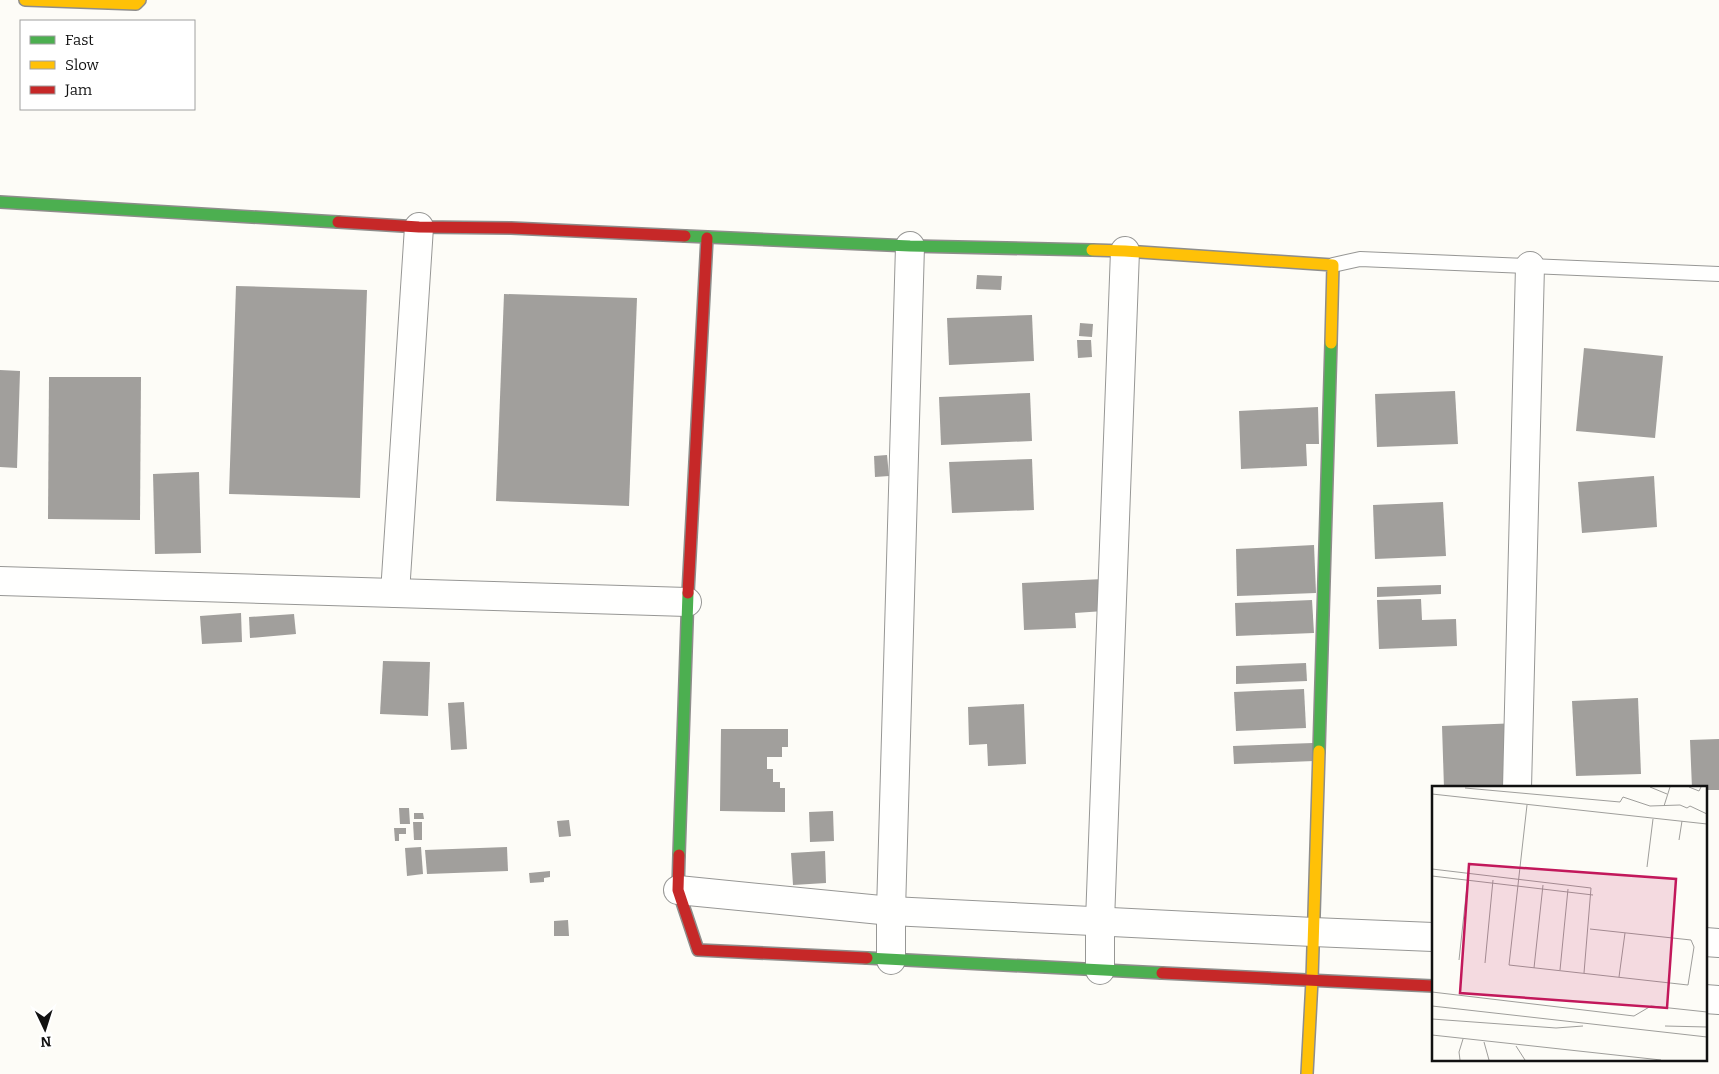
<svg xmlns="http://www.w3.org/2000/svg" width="1719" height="1074" viewBox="0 0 1719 1074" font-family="Bitter,serif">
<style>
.building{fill:#a19f9c}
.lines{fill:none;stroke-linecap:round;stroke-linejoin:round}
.lane-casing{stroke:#979795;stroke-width:16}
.street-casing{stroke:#979795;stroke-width:30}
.fast-casing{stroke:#8e8d8b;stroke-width:14}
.slow-casing{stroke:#8e8d8b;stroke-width:14}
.jam-casing{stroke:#8e8d8b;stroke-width:14}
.lane{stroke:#fffffe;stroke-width:14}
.street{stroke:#fffffe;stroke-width:28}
.fast{stroke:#4caf50;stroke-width:11}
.slow{stroke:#ffc107;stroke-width:11}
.jam{stroke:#c62828;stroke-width:11}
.inset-road{fill:none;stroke:#9f9e9b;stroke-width:1}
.view{fill:#c2185b;fill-opacity:0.15;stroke:#c2185b;stroke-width:2.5}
.inset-edge{fill:none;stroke:#111;stroke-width:2.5}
</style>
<rect width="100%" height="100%" fill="#fdfcf7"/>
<g class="building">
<polygon points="977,275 1002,276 1001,290 976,289"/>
<polygon points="236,286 367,290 360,498 229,494"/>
<polygon points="504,294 637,298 629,506 496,501"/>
<polygon points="1032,315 1034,361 949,365 947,318"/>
<polygon points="1080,323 1093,324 1092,337 1079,336"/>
<polygon points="1077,340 1091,340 1092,357 1078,358"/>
<polygon points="1584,348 1663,356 1655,438 1576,431"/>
<polygon points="0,370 20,371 17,468 0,467"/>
<polygon points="49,377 141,377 140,520 48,519"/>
<polygon points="1455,391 1458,444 1377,447 1375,394"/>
<polygon points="1030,393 1032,441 941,445 939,397"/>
<polygon points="1318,407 1319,444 1306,444 1307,466 1241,469 1239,411"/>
<polygon points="887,455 889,476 875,477 874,456"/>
<polygon points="1032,459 1034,510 952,513 949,462"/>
<polygon points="199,472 201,553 155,554 153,474"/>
<polygon points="1654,476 1657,527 1582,533 1578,482"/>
<polygon points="1443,502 1446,556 1375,559 1373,505"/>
<polygon points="1314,545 1316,593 1237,596 1236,549"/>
<polygon points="1103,579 1104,611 1075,613 1076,628 1024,630 1022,583"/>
<polygon points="1441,585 1441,594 1377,597 1377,587"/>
<polygon points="1421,599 1422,620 1456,619 1457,646 1379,649 1377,600"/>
<polygon points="1312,600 1314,633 1236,636 1235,603"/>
<polygon points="241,613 242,642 202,644 200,616"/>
<polygon points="294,614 296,634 250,638 249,617"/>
<polygon points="383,661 430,662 428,716 380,714"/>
<polygon points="1306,663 1307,681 1236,684 1236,666"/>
<polygon points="1304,689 1306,728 1236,731 1234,692"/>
<polygon points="1638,698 1641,774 1576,776 1572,701"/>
<polygon points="464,702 467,749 451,750 448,703"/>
<polygon points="1024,704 1026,764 988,766 987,744 969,745 968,707"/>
<polygon points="1520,723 1523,788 1444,788 1442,726"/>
<polygon points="721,729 788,729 788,747 782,747 782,757 767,757 767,769 773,769 773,782 780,782 780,788 785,788 785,812 720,811"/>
<polygon points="1719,739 1719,790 1705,790 1705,788 1692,788 1690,740"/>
<polygon points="1313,743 1314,761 1234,764 1233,746"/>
<polygon points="399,808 409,808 410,824 400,824"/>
<polygon points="833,811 834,841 810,842 809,812"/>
<polygon points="414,813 423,813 424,819 414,819"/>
<polygon points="569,820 571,836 559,837 557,821"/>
<polygon points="413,822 422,822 422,840 414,840"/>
<polygon points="394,828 406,828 406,834 399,834 399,841 395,841"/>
<polygon points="421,847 423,874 407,876 405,848"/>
<polygon points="507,847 508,871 427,874 425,850"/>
<polygon points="825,851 826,883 793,885 791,853"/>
<polygon points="550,871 550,877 544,878 544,882 530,883 529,873"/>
<polygon points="568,920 569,936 554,936 554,921"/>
</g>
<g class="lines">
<g class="lane-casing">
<polyline id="lane" points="1333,265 1360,259 1719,274"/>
</g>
<g class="street-casing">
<g id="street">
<polyline points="0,581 687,602"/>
<polyline points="395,593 419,227"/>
<polyline points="1517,788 1530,266"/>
<polyline points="678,890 891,911 1313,932 1433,937"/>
<polyline points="1705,942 1719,943"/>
<polyline points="891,960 891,911 910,246"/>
<polyline points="1100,970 1100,921 1125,251"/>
<polyline points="1705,999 1719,1000"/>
</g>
</g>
<g class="fast-casing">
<g id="fast">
<polyline points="0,202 338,222"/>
<polyline points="685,236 910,246 1092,250"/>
<polyline points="1319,751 1331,343"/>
<polyline points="679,855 688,593"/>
<polyline points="867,958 1162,973"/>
</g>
</g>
<g class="slow-casing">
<g id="slow">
<polyline points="25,0 136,4 140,0"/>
<polyline points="1092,250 1125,251 1333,265 1331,343"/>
<polyline points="1307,1074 1312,980 1319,751"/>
</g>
</g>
<g class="jam-casing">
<g id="jam">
<polyline points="338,222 419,227 511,228 685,236"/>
<polyline points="688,593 707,238"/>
<polyline points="679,855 678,890 698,950 867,958"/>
<polyline points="1162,973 1433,986"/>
</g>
</g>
<use href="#lane" class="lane"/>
<use href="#street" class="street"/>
<use href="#fast" class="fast"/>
<use href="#slow" class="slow"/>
<use href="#jam" class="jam"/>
</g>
<g transform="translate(1432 786)">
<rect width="275" height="275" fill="#fdfcf7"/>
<path class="inset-road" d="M 218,1 L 235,8M 257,1 L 267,5 L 269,1M 33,2 L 188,16 L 191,11 L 218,20 L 248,19 L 255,22 L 258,20 L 275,28M 0,8 L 275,38M 95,19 L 77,179 L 256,199 L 262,161 L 259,154 L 158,143M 232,20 L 238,1M 247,54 L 250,35M 215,81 L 221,33M 0,83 L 159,102 L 152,187M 0,90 L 161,109M 27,174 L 36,91M 53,177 L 61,94M 102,182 L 111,99M 128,184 L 136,103M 187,191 L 193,147M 0,206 L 202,230 L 219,220 L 275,226M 0,220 L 275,251M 0,233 L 124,242 L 151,240M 233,240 L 275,241M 0,249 L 229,274M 52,256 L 57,274M 84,260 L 93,274M 28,274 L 27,266 L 31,253"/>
<path class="view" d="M 37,78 L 244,93 L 235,222 L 28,207 Z"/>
<rect width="275" height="275" class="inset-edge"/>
</g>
<rect x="20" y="20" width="175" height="90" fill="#ffffff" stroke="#a0a0a0"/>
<rect x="30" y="36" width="25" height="8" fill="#4caf50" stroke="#a0a0a0"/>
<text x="65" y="45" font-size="15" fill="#111111">Fast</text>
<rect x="30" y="61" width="25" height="8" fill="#ffc107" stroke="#a0a0a0"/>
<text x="65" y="70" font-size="15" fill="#111111">Slow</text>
<rect x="30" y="86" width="25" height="8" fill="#c62828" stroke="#a0a0a0"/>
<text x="65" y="95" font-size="15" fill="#111111">Jam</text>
<g transform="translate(45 1029) rotate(176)" stroke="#ffffff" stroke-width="4" paint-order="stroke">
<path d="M0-4L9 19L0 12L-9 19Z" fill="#111111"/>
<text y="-8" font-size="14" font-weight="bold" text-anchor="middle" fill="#111111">N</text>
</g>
</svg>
